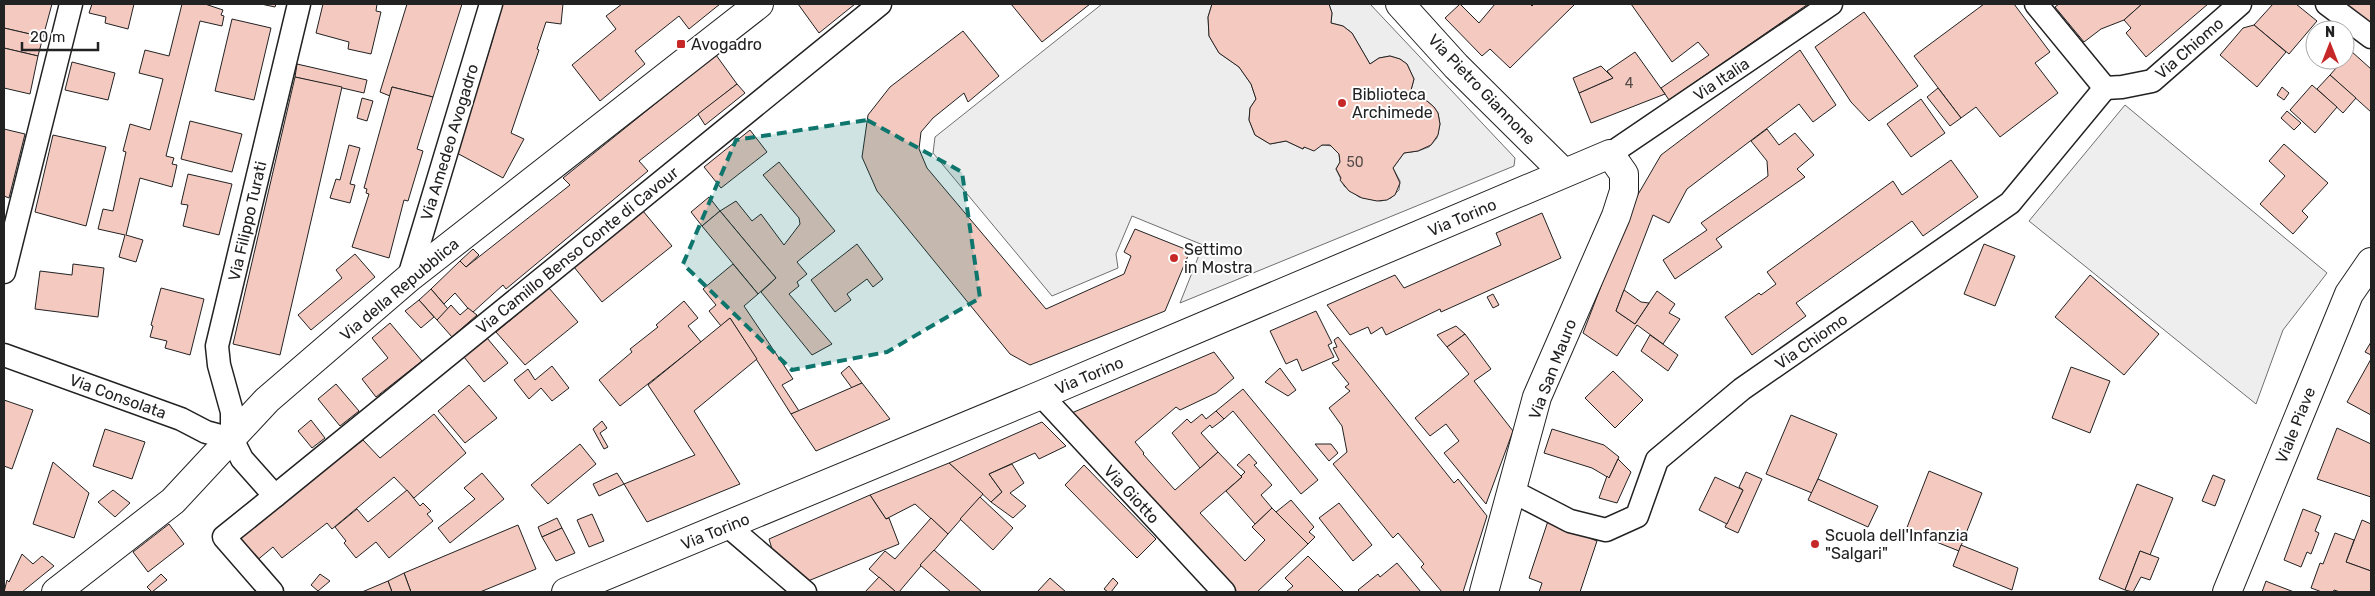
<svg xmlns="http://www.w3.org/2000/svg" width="2375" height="596" viewBox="0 0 2375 596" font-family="Rubik,sans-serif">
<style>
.green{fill:#eee;stroke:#6f6f6f}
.parking{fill:#ededed;stroke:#6f6f6f}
.building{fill:#f3c9c0;stroke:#222}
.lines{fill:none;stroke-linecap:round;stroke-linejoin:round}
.minor-casing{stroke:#222;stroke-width:25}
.tertiary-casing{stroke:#222;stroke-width:30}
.minor{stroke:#fff;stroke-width:22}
.tertiary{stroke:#fff;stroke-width:28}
.marked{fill:#0f766e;fill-opacity:0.2;stroke:#0f766e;stroke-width:4;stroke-dasharray:10 6;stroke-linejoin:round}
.poi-dot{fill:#c62828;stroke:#fff;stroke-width:2}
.labels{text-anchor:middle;stroke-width:4;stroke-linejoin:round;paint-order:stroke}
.number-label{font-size:14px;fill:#564c4a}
.poi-label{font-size:16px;fill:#222;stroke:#fff;text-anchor:start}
.street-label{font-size:16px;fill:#222;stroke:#fff}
</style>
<rect width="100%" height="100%" fill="#fff"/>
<polygon class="green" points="2125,105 2327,273 2283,330 2256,404 2029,221"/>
<polygon class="parking" points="1102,4 1212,4 1208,17 1209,36 1219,53 1239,67 1251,84 1256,99 1250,108 1249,120 1255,135 1270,144 1286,141 1303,149 1304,147 1324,145 1332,146 1339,154 1340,162 1336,169 1344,186 1359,197 1381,201 1391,198 1399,190 1400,181 1393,168 1404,153 1418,151 1429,147 1437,138 1440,124 1438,113 1434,107 1427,101 1410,94 1414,79 1407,64 1400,59 1390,56 1379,58 1370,64 1352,33 1343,26 1331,23 1332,13 1329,4 1370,4 1515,158 1514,166 1180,303 1203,245 1132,216 1116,254 1118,268 1052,296 933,153 935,137"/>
<g class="building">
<polygon points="4,4 52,4 43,37 4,28"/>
<polygon points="92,4 134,4 128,29 105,23 106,17 89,13"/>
<polygon points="182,4 205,4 223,10 221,15 224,16 222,26 200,21 166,156 174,158 172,164 177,165 172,187 140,178 126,235 143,240 136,262 119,257 125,235 98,229 103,209 113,211 126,152 123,151 130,124 150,130 163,79 139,73 145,50 169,56"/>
<polygon points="261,4 276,4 275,7"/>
<polygon points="323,4 377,4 376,11 381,12 371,54 348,49 349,42 316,33"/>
<polygon points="407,4 462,4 433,97 392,87 390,96 380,92"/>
<polygon points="500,4 563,4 561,24 546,22 537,49 539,50 511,133 524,139 503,178 455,152 474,90 477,90 493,38 489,37"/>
<polygon points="622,4 720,4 689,29 679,16 635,51 645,64 600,101 572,65 616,29 606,16"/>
<polygon points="798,4 855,4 819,33"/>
<polygon points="1011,4 1090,4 1042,42"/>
<polygon points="1212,4 1329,4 1332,13 1331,23 1343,26 1352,33 1370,64 1379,58 1390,56 1400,59 1407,64 1414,79 1410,94 1427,101 1434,107 1438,113 1440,124 1438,135 1431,145 1418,151 1404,153 1393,168 1400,183 1395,195 1387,200 1377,201 1362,198 1349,191 1340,180 1341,178 1336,169 1340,162 1339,154 1330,145 1322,145 1314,151 1304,147 1303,149 1286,141 1270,144 1255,135 1249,120 1250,108 1256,99 1251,84 1239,67 1219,53 1209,36 1208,17"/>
<polygon points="1460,4 1479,23 1495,4 1530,4 1532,6 1534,4 1575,4 1510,68 1490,49 1482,56 1445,18"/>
<polygon points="1631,4 1808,4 1669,100 1661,88 1709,55 1698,42 1672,62"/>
<polygon points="1984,4 2014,4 2050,52 2035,63 2058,93 2000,137 1976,107 1961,118 1914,56"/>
<polygon points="2059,4 2142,4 2124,20 2101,29 2084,42 2055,7"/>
<polygon points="2142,4 2208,4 2146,57 2126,33 2131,28 2124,20"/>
<polygon points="2273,4 2296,4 2317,21 2289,54 2254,25"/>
<polygon points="2345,4 2371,4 2371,27"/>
<polygon points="1864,12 1918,86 1869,121 1851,102 1815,47"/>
<polygon points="232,19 271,28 254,100 215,91"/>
<polygon points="2254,25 2286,52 2257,87 2220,55 2243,28"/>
<polygon points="4,28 43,37 38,56 4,48"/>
<polygon points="963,31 999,76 968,102 964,93 933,118 921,132 919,149 927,168 1046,309 1124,274 1131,256 1124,252 1135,229 1190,251 1165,311 1030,365 1010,354 877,191 862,157 868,115 890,87"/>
<polygon points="4,48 38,56 30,94 4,88"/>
<polygon points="1800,50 1836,105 1813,122 1799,104 1687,189 1669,223 1653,215 1616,311 1635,324 1657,291 1675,304 1669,313 1680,319 1663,344 1637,325 1617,356 1583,333 1633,203 1661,155"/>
<polygon points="2351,51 2371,69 2371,112 2330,75"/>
<polygon points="1635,52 1665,94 1591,123 1579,93 1613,78 1607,71"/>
<polygon points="716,55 737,84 639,161 648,171 506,289 503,285 472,313 455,293 444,304 431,289 460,261 466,267 570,185 563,178"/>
<polygon points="72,62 115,73 108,100 65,90"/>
<polygon points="297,64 367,80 364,93 295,77"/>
<polygon points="1601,66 1613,78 1579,93 1573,78"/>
<polygon points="2330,75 2356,98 2343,113 2317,89"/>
<polygon points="295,77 342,87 280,355 233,344"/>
<polygon points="737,84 745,93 705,125 698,114"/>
<polygon points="2312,85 2337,107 2315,133 2290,110"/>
<polygon points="392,87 433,97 417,149 423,151 408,201 404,200 389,258 352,247 369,194 366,193 367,189 364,188"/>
<polygon points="2282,87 2289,93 2284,100 2277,95"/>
<polygon points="1938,88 1961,118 1950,126 1927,97"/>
<polygon points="362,98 373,101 367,121 357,118"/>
<polygon points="1921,99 1945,133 1911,157 1887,124"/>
<polygon points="2287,111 2301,123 2294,130 2281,118"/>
<polygon points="190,121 242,134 232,172 181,159"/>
<polygon points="4,129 25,134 9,198 4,196"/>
<polygon points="1767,129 1779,145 1795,133 1814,155 1797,169 1805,177 1716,239 1722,247 1675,279 1663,260 1707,230 1701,223 1768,176 1767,161 1751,141"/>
<polygon points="750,130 767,152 721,188 704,167"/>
<polygon points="53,135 106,147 86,226 35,212"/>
<polygon points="2284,144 2328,183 2302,211 2308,217 2293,234 2260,204 2285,176 2269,161"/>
<polygon points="349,145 360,148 350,184 355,185 350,203 330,198 336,179 340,180"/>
<polygon points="1951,160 1978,197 1923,236 1912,221 1796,303 1806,316 1752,355 1725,317 1759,293 1761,295 1776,284 1767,272 1893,181 1902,195"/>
<polygon points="779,162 835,231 797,262 807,274 797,282 799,286 789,294 832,344 812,355 761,292 776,278 720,211 736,201 752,221 761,214 784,245 800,224 799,218 763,175"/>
<polygon points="188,174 232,184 219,235 183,226 188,205 181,204"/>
<polygon points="709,197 720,211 702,226 691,212"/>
<polygon points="643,211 672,246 602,302 574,267"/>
<polygon points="720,211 776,278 758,294 702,226"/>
<polygon points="1542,213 1561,258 1441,312 1440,309 1386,335 1382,327 1371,334 1368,327 1350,335 1327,305 1395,275 1404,288 1501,245 1496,233"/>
<polygon points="857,244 883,279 873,287 867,279 847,294 851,300 835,312 811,280"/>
<polygon points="1984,244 2015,256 1995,306 1964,294"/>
<polygon points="473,249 479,255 466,267 460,261"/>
<polygon points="355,254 375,277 311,330 298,315 342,278 336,270"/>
<polygon points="73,264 104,268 98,317 35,309 40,271 72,275"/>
<polygon points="733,264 758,294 744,306 793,379 782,385 799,411 791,414 730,318 721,326 709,311 716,305 703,289"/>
<polygon points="2090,275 2159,334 2124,375 2055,317"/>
<polygon points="161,288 204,299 190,355 165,348 167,341 150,337 153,326 151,325"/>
<polygon points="549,288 578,322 525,365 496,332"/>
<polygon points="431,289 448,309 437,320 419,300"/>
<polygon points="1624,290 1641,302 1649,303 1635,324 1616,311"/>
<polygon points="1493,294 1499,305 1493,308 1487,297"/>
<polygon points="419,300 434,317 421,328 405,311"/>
<polygon points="684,301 698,318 688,326 701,342 620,406 599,380 632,352 630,349 658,327 656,325"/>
<polygon points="451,305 460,315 468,308 477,315 452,337 437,320"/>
<polygon points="1316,311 1332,343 1328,345 1334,357 1302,371 1297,359 1286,364 1270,331"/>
<polygon points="730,318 757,359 694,411 740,484 647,522 624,484 695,455 648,385"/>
<polygon points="390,323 422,361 376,397 362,379 388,358 372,338"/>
<polygon points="1456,326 1465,334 1447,347 1437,335"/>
<polygon points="1465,334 1491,369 1474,381 1513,431 1486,504 1444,453 1459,441 1446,424 1430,436 1415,418 1469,374 1447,347"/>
<polygon points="1650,335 1678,355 1668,371 1641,351"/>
<polygon points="1338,337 1454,483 1458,479 1487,516 1463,592 1442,592 1421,567 1424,564 1398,533 1393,538 1333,464 1347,452 1342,426 1329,408 1350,391 1345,387 1349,384 1332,363 1339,360 1333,348 1337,347 1334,340"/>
<polygon points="487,338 508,363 484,382 464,357"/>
<polygon points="2371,342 2371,355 2365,352"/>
<polygon points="1214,352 1234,378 1216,393 1180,410 1176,407 1135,442 1144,453 1143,454 1175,490 1218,452 1241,476 1242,477 1200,513 1245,561 1265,540 1252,527 1272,508 1308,544 1257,592 1234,592 1067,415"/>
<polygon points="2371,359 2371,415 2347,402"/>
<polygon points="552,366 569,388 552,401 541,388 529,399 514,380 528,369 535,380"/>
<polygon points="849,366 862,383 852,388 841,373"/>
<polygon points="2071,367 2110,381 2090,433 2052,418"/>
<polygon points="1280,368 1296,390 1288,396 1265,382"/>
<polygon points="1613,371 1643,400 1615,428 1585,398"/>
<polygon points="862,383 890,419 816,451 791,414"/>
<polygon points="336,384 359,411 340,426 318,399"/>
<polygon points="469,385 497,418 465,443 438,411"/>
<polygon points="1243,389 1318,480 1301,494 1233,411 1224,419 1216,411"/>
<polygon points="4,400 33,410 12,469 4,466"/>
<polygon points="1216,411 1224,419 1212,428 1210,425 1201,433 1218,452 1200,468 1172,433 1187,419 1191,423 1202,414 1206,419"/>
<polygon points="434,414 466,453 414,498 394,477 332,529 327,523 282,558 273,547 255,562 237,538 363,440 380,458"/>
<polygon points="1791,415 1837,434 1812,493 1766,474"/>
<polygon points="311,420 325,438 312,448 298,431"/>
<polygon points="602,421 607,428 600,433 608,447 604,449 593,429"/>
<polygon points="1042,422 1066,446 1039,459 1035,453 989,474 1002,492 991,502 949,463"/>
<polygon points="2337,428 2371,444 2371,497 2317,479"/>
<polygon points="105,429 145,442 132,479 93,466"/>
<polygon points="1552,429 1604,445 1619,457 1609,478 1592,468 1544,453"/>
<polygon points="580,444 596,464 548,504 531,485"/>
<polygon points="1315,444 1331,444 1338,453 1329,461"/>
<polygon points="1249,454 1257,463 1254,465 1272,485 1261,495 1272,508 1255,524 1226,491 1242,477 1241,476 1245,472 1237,465"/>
<polygon points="1618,459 1631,472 1617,503 1599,498 1607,476 1609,478"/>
<polygon points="53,462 89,493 74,538 33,524"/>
<polygon points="949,463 983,494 948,534 915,504 886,519 870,495"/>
<polygon points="1012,464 1024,483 1010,493 1026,506 1013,518 991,502 1002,492 989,474"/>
<polygon points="1084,465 1156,539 1137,558 1065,485"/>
<polygon points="1929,471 1982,493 1959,551 1906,530"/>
<polygon points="1746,472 1762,479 1738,533 1725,527 1743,490 1739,487"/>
<polygon points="482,473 504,499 450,543 438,528 475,499 464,488"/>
<polygon points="617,473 624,484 599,496 593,484"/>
<polygon points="2213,475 2225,480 2215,506 2202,501"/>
<polygon points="1715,477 1743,490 1727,524 1699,510"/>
<polygon points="1818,479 1878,506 1868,527 1808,500"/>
<polygon points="2137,484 2173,498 2150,555 2140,551 2125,590 2099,579"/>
<polygon points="113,490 130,503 115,517 98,502"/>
<polygon points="407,490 420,506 423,503 431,511 427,514 433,521 389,558 376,542 356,558 344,543 346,541 335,527 357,509 368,522"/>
<polygon points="870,495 886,519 889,518 899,544 808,581 772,549 769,539"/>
<polygon points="980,497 1013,528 993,550 960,519"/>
<polygon points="1291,500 1314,527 1309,532 1315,537 1308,544 1276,512"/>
<polygon points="1339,503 1372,545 1353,561 1319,518"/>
<polygon points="2303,509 2321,516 2315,531 2319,533 2311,554 2307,552 2301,567 2284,560"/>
<polygon points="592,514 604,541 589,547 577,520"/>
<polygon points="557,518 562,528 542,537 538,527"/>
<polygon points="931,518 948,534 899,592 896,592 869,569 885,551 895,559"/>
<polygon points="2362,520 2371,524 2371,571 2346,562"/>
<polygon points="1548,521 1597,541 1580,592 1539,592 1542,583 1529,578"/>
<polygon points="169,524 184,544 148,572 133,552"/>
<polygon points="518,525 536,569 480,592 411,592 404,573"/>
<polygon points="562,528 575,553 556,561 542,537"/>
<polygon points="2335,533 2354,540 2346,562 2371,571 2371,592 2340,592 2334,590 2333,592 2322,592 2311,588 2320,563 2323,564"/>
<polygon points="1961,545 2018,568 2012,590 1953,566"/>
<polygon points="934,550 982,592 951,592 920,565"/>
<polygon points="2140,551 2159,558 2150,580 2141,577 2133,592 2125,590"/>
<polygon points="22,554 33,564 42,556 54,566 22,592 4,592 7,580 9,582"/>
<polygon points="1308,556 1344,592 1286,592 1293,586 1285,578"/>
<polygon points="1397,563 1421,592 1360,592 1358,590 1378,574 1380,577"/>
<polygon points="404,573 411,592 392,592 388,581"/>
<polygon points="161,574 167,580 152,592 147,587"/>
<polygon points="320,574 330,581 318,591 311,585"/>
<polygon points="879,577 896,592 865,592"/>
<polygon points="1050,578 1066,592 1037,592"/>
<polygon points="1113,578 1118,583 1111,592 1108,592 1104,589"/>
<polygon points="388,581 392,592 362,592"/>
<polygon points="2266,581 2268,582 2294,592 2262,592"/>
</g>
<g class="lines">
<g class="minor-casing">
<g id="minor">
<polyline points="2036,4 2105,88 2122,87 2152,81 2240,4"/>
<polyline points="2327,4 2371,37"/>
<polyline points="1610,154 1831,4"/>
<polyline points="4,272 71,4"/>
<polyline points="408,280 491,4"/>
<polyline points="4,355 181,419 206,432 232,439"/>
<polyline points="1041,395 1224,592"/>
<polyline points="1512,491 1570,521 1606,530 1637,516 1657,460 1742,389 2010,203 2105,88"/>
<polyline points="275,496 880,4"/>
<polyline points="728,526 805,592"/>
<polyline points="272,592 224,537 275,496 242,459 232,439 232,412 219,365 217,346 299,4"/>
</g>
</g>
<g class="tertiary-casing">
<g id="tertiary">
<polyline points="1400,4 1456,66 1564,173"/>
<polyline points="56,592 173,501 267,400 410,277 759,4"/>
<polyline points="566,592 1041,395 1610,154 1624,174 1624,191 1616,216 1537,397 1484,592"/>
<polyline points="2227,592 2349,294 2371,262"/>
</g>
</g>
<use href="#minor" class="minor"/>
<use href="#tertiary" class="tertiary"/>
</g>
<path class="marked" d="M 867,120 L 962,172 L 980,298 L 887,352 L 792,370 L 683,264 L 736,140 Z"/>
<g class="poi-dot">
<rect x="676" y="39" width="10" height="10" rx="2.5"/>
<circle cx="1342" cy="103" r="5"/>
<circle cx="1174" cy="258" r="5"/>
<circle cx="1815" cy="544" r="5"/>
</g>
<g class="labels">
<g class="number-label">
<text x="1629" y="88">4</text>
<text x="1355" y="167">50</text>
</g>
<g class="poi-label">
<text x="691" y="50">Avogadro</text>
<text x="1352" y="100">Biblioteca<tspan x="1352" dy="18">Archimede</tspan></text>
<text x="1184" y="255">Settimo<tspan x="1184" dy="18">in Mostra</tspan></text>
<text x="1825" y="541">Scuola dell'Infanzia<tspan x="1825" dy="18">"Salgari"</tspan></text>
</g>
<g class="street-label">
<text transform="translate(2189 48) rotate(-41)" y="6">Via Chiomo</text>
<text transform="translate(1721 79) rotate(-34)" y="6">Via Italia</text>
<text transform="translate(1482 89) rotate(46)" y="6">Via Pietro Giannone</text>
<text transform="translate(449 142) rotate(-73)" y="6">Via Amedeo Avogadro</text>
<text transform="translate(1462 217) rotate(-23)" y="6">Via Torino</text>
<text transform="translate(247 221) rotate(-77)" y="6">Via Filippo Turati</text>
<text transform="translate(577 250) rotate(-39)" y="6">Via Camillo Benso Conte di Cavour</text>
<text transform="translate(399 289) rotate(-40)" y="6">Via della Repubblica</text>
<text transform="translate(1811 341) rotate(-35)" y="6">Via Chiomo</text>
<text transform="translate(1552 369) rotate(-69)" y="6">Via San Mauro</text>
<text transform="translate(1089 375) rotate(-23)" y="6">Via Torino</text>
<text transform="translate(118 396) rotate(20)" y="6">Via Consolata</text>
<text transform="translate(2295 425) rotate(-68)" y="6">Viale Piave</text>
<text transform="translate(1132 494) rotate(47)" y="6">Via Giotto</text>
<text transform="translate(715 531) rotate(-22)" y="6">Via Torino</text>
</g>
</g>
<rect width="2375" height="596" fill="none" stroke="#222222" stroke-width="10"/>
<g transform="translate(2330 45)"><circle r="24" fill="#ffffff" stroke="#a7a7a7"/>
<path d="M0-4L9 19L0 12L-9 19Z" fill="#c62828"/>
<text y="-8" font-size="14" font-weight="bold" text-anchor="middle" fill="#222222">N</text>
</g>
<path d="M22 42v8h76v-8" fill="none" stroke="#222222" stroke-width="2.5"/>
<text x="30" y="42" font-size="15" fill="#222222" stroke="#ffffff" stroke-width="4" paint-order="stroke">20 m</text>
</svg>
